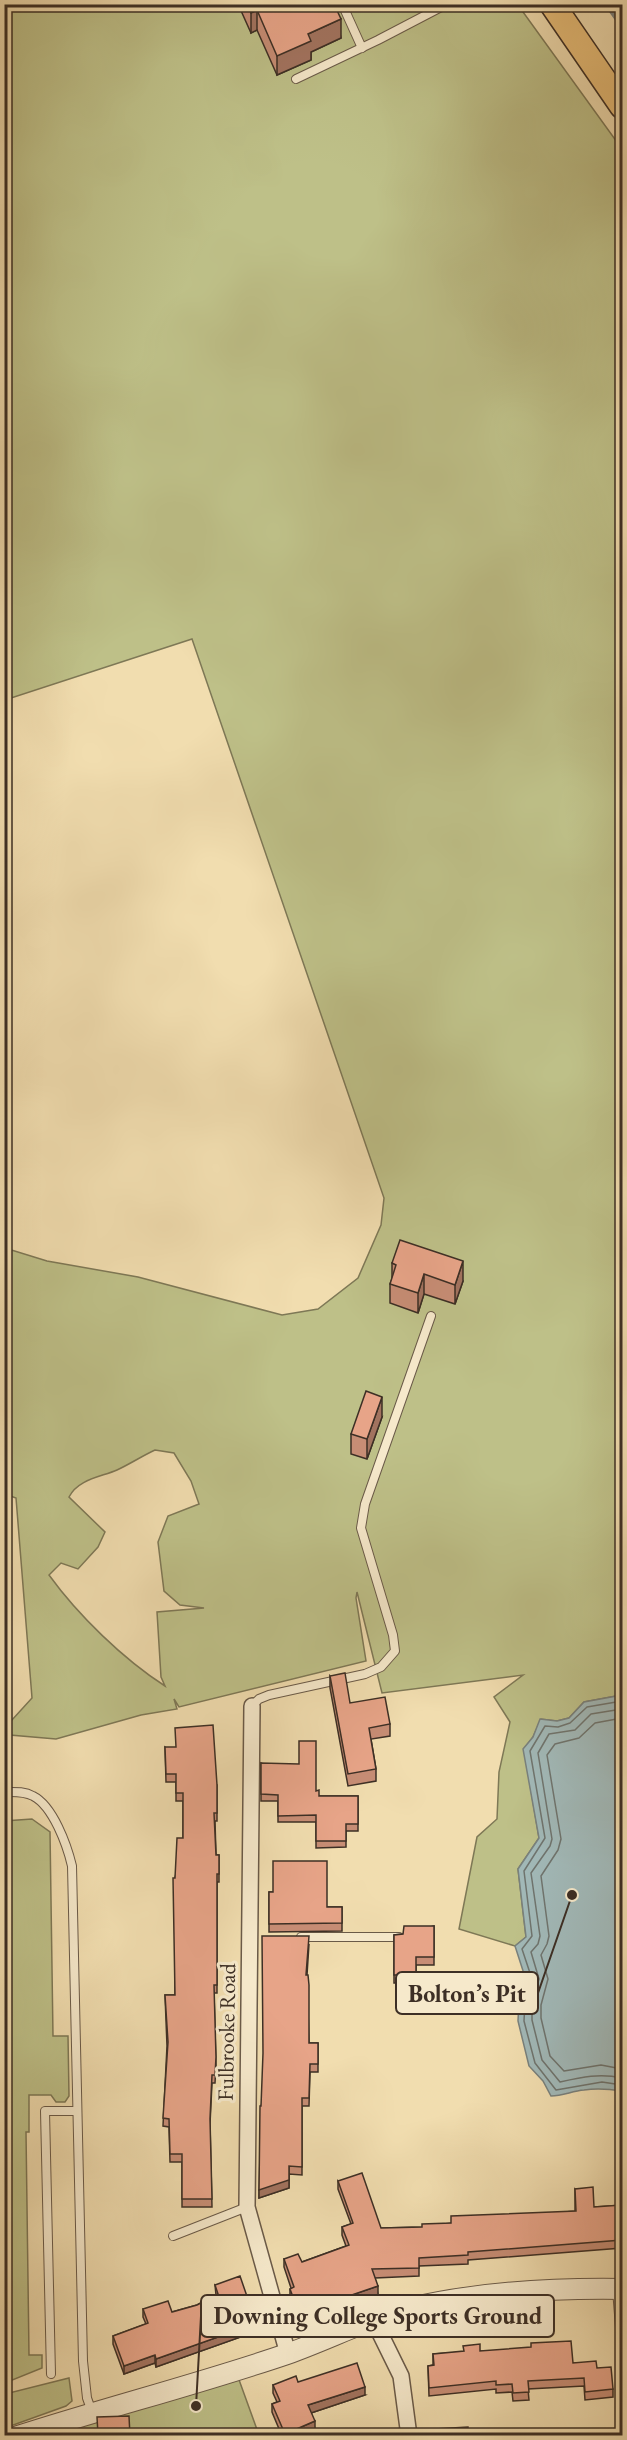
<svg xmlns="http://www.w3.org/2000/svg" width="627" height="2440" viewBox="0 0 627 2440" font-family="'EB Garamond',serif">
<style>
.green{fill:#bec088;stroke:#7e7856;stroke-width:1.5;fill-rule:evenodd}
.water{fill:#a1b8b7;stroke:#79817d;stroke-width:1.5}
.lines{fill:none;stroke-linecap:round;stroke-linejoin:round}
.shore{stroke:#6f746e;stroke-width:1.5}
.stream{stroke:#79817d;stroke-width:6}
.service-casing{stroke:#6a5a48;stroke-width:10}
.minor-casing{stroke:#6a5a48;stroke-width:18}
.tertiary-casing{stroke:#6a5a48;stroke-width:22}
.primary-casing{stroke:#3d2f25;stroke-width:27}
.service{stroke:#f6e9cb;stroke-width:8}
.minor{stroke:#f6e9cb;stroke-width:15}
.tertiary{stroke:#f6e9cb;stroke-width:20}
.primary{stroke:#e8be78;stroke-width:24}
.wall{fill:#c78d75;stroke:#3d2f25;stroke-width:1.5}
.shaded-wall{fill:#a2735f;stroke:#3d2f25;stroke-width:1.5}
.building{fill:#e7a488;stroke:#3d2f25;stroke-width:1.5}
.labels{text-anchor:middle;stroke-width:6;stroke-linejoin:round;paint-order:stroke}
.street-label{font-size:22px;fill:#3d2f25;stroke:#f6e9cb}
.leader{fill:none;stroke:#3d2f25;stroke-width:2}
.callout-dot{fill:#3d2f25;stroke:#f6e9cb;stroke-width:2}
.callout{fill:#f6e9cb;stroke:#3d2f25;stroke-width:2}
.callout-label{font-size:24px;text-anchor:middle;font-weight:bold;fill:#3d2f25}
</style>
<rect width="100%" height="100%" fill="#f1ddaf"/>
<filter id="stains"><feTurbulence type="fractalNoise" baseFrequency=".00333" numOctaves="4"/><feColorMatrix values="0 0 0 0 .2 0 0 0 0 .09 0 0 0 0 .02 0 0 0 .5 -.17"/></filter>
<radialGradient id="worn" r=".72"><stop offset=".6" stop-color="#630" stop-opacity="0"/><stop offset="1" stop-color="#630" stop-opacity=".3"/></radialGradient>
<g class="green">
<path d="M 5,5 L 518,5 L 622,149 L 622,1695 L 584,1702 L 569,1718 L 557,1721 L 541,1719 L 533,1737 L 524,1749 L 539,1838 L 518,1869 L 526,1937 L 515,1946 L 459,1929 L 477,1837 L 497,1819 L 499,1772 L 510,1722 L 494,1697 L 523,1675 L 382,1693 L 357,1592 L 356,1598 L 366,1661 L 179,1707 L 174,1699 L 177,1709 L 141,1715 L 56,1739 L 10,1735 L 11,1721 L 32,1698 L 16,1498 L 5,1494 L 5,1248 L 47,1261 L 138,1277 L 282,1315 L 318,1309 L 358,1278 L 381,1225 L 384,1198 L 192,639 L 5,700 ZM 155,1450 L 174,1453 L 191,1481 L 199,1504 L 168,1516 L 158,1542 L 164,1591 L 180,1605 L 204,1608 L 157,1612 L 161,1677 L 165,1686 C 123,1659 78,1615 49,1575 L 61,1563 L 78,1569 L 98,1547 L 105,1532 L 69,1497 C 78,1479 101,1477 117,1470 C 130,1464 142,1456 155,1450 Z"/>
<polygon points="32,1819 50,1832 53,2036 68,2036 69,2096 65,2102 56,2102 51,2095 29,2095 29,2132 26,2132 29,2355 42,2355 42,2368 5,2383 4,1821"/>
<polygon points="238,2377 259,2435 49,2436"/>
<polygon points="69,2378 72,2401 66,2406 5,2428 5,2394"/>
</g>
<path class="water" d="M 622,1695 L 622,2091 C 609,2089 598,2088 584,2090 C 572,2091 563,2096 551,2096 L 543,2081 L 529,2066 L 518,2021 L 519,2001 L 526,1980 L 515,1946 L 526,1937 L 518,1869 L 539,1838 L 523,1749 L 533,1737 L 540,1719 L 557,1721 L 569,1718 L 584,1702 Z"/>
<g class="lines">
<g class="shore">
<polyline points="622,1701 587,1707 570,1723 558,1727 545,1726 530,1751 545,1838 524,1871 532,1936 522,1949 532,1979 525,2002 524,2021 535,2063 556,2090 602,2082 622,2085"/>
<path d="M 622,1709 L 591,1714 L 575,1730 L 549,1734 L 538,1753 L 552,1839 L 550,1846 L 531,1873 L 540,1936 L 538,1944 L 531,1952 L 539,1979 L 532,2003 L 532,2020 L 542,2060 L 560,2082 C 582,2077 600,2073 622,2078"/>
<polyline points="622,1718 595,1723 579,1738 555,1744 547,1755 561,1839 558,1850 541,1876 549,1936 547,1944 541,1955 548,1979 541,2005 541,2018 550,2056 564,2071 601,2065 622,2069"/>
</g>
<polyline class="stream" points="607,4 622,25"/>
<g class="service-casing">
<g id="service">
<polyline points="345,4 343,6 362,48"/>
<polyline points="296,79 378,40 447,4"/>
<polyline points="252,1706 259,1699 269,1695 365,1674 381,1667 395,1651 393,1635 361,1528 365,1504 431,1316"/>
<path d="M 4,1792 C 14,1792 24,1791 33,1796 C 53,1806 67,1845 72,1866 L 83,2361 L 87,2398 L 92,2412"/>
<polyline points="301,1937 399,1937"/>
<polyline points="173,2236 247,2207"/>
<polyline points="617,2289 622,2353"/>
<polyline points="51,2374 45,2111 77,2111"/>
</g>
</g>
<g class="minor-casing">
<g id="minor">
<polyline points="252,1706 247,2207 288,2354"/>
<polyline points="373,2319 401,2376 409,2436"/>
</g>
</g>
<g class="tertiary-casing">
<path id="tertiary" d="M 18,2436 C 108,2407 199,2384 287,2354 C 327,2340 365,2320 406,2309 C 476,2292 551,2288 622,2289"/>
</g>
<g class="primary-casing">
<polyline id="primary" points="552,4 622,106"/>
</g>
<use href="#service" class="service"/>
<use href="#minor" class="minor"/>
<use href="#tertiary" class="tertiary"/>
<use href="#primary" class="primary"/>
</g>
<g class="wall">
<polygon points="238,4 334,4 341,38 311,52 311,60 277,75 257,30 251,33"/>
<polygon points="392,1263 463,1281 455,1304 424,1294 418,1313 390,1303 390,1284 392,1279"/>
<polygon points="382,1417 367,1459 351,1454 351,1434"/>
<polygon points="330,1676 350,1703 390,1724 390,1736 371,1739 376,1769 376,1781 348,1786 330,1688"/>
<polygon points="165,1747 217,1785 217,1821 215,1821 216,1855 219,1855 219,1882 217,1882 217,1993 214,1993 216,2065 215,2083 212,2083 210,2124 212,2207 182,2207 182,2162 170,2162 169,2127 163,2126 167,2046 165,1995 175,1995 175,1878 183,1838 183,1801 176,1801 176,1782 166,1782"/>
<polygon points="261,1763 316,1791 319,1796 358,1796 358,1831 346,1831 346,1847 316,1848 316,1822 278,1822 278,1801 261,1801"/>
<polygon points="269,1892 273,1892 327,1907 342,1907 342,1931 269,1932"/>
<polygon points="434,1926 434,1965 416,1965 416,1983 394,1983 394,1935 403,1934"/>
<polygon points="309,1944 307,1975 309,2043 318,2043 318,2072 310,2072 309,2106 302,2106 302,2175 289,2174 289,2188 259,2198 261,2106"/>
<polygon points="338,2181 381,2228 422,2227 451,2223 575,2211 575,2189 594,2207 622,2205 622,2248 468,2260 468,2264 419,2266 419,2276 375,2278 378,2295 299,2322 290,2297 290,2289 291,2288 284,2267 284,2259 302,2262 346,2246 342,2235 342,2227 351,2224 338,2189"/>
<polygon points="215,2285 251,2308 263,2329 156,2367 155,2363 124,2374 113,2344 113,2336 146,2324 143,2317 143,2309 172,2312 197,2305 216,2295"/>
<polygon points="480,2351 573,2363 597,2368 613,2389 613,2397 585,2400 584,2386 528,2389 529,2400 513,2401 512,2392 496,2393 496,2389 429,2396 428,2366 433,2365 433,2354"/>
<polygon points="298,2382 365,2395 311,2413 315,2429 299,2436 282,2436 272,2412 272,2404 277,2402 273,2393 273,2385"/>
</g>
<g class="shaded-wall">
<polygon points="257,10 257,30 251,33 251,13"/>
<polygon points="341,19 341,38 311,52 311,60 277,75 277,56 308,34"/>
<polygon points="463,1261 463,1281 455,1304 455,1285"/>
<polygon points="424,1274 424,1294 418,1313 418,1293"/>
<polygon points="382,1397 382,1417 367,1459 367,1439"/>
<polygon points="289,2166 289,2188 259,2198 259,2190"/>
<polygon points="378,2286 378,2295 299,2322 299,2313"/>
<polygon points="263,2321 263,2329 156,2367 156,2359"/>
<polygon points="155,2355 155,2363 124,2374 124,2366"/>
<polygon points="365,2387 365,2395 308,2414 308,2405"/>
<polygon points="315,2421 315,2429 299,2436 285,2436 285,2434"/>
</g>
<g class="building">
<polygon points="247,4 334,4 341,19 308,34 311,41 277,56 257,10 251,13"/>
<polygon points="400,1240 463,1261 455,1285 424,1274 418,1293 390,1284 396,1265 392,1263"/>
<polygon points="366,1391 382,1397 367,1439 351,1434"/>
<polygon points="345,1673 350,1703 385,1697 390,1724 369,1728 376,1769 348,1774 330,1676"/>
<polygon points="213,1725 217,1785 217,1813 214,1813 216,1855 219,1855 219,1874 217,1874 217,1985 214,1985 216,2057 215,2075 212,2075 210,2119 212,2199 182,2199 182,2154 170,2154 169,2119 163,2118 168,2042 165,1995 175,1995 173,1878 175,1878 177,1838 183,1838 183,1793 176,1793 176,1774 166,1774 165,1747 176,1747 175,1728"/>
<polygon points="299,1741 316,1741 316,1791 319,1790 319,1796 358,1796 358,1824 346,1824 346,1841 316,1841 316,1815 278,1816 278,1795 261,1794 261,1763 299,1764"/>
<polygon points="273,1861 327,1861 327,1907 342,1907 342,1923 269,1924 269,1892 273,1892"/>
<polygon points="404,1926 434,1926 434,1957 416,1957 416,1975 394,1975 394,1935 403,1934"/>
<polygon points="262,1936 309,1936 306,1975 308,1975 309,1985 309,2043 318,2043 318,2064 310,2064 309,2098 302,2098 302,2167 289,2166 289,2180 259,2190 260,2106 261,2106 263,2053"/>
<polygon points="362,2173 381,2228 422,2227 422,2224 451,2223 451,2216 576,2211 575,2189 593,2187 594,2207 622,2205 622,2240 468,2252 468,2255 419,2258 419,2268 372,2269 378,2286 299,2313 290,2289 294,2287 284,2259 298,2254 302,2262 349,2245 342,2227 353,2223 338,2181"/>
<polygon points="240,2276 251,2308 258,2306 263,2321 156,2359 155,2355 124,2366 113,2336 148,2323 143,2309 168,2301 172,2312 197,2305 218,2294 215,2285"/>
<polygon points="571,2341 573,2363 596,2361 597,2368 611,2367 613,2389 585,2392 584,2378 528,2381 529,2392 513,2393 512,2384 496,2385 496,2381 429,2388 428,2366 434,2365 433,2354 464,2351 463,2346 480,2344 480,2351 531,2347 531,2343"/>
<polygon points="357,2363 365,2387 308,2405 315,2421 285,2434 272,2404 280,2401 273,2385 296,2376 298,2382"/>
<polygon points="129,2416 130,2436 94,2436 98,2435 97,2417"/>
<polygon points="468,2427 469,2436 435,2436 435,2429"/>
<polygon points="616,2429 617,2436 589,2436 589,2431"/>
</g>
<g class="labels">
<g class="street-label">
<text transform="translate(226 2032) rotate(-89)" y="8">Fulbrooke Road</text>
</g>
</g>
<path class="leader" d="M572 1895L538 1993M196 2406L201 2316"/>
<g class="callout-dot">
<circle cx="572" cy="1895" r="6"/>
<circle cx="196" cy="2406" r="6"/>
</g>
<g class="callout">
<rect x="396" y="1972" width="142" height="42" rx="6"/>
<rect x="201" y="2295" width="353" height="42" rx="6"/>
</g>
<g class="callout-label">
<text x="467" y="2002">Bolton’s Pit</text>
<text x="378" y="2324">Downing College Sports Ground</text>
</g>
<rect width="627" height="2440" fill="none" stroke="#f1ddaf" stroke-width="24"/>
<rect x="6" y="6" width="615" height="2428" fill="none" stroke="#3d2f25" stroke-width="3"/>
<rect x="12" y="12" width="603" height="2416" fill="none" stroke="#3d2f25" stroke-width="1.5"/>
<rect width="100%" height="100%" filter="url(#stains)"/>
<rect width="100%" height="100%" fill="url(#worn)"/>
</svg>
